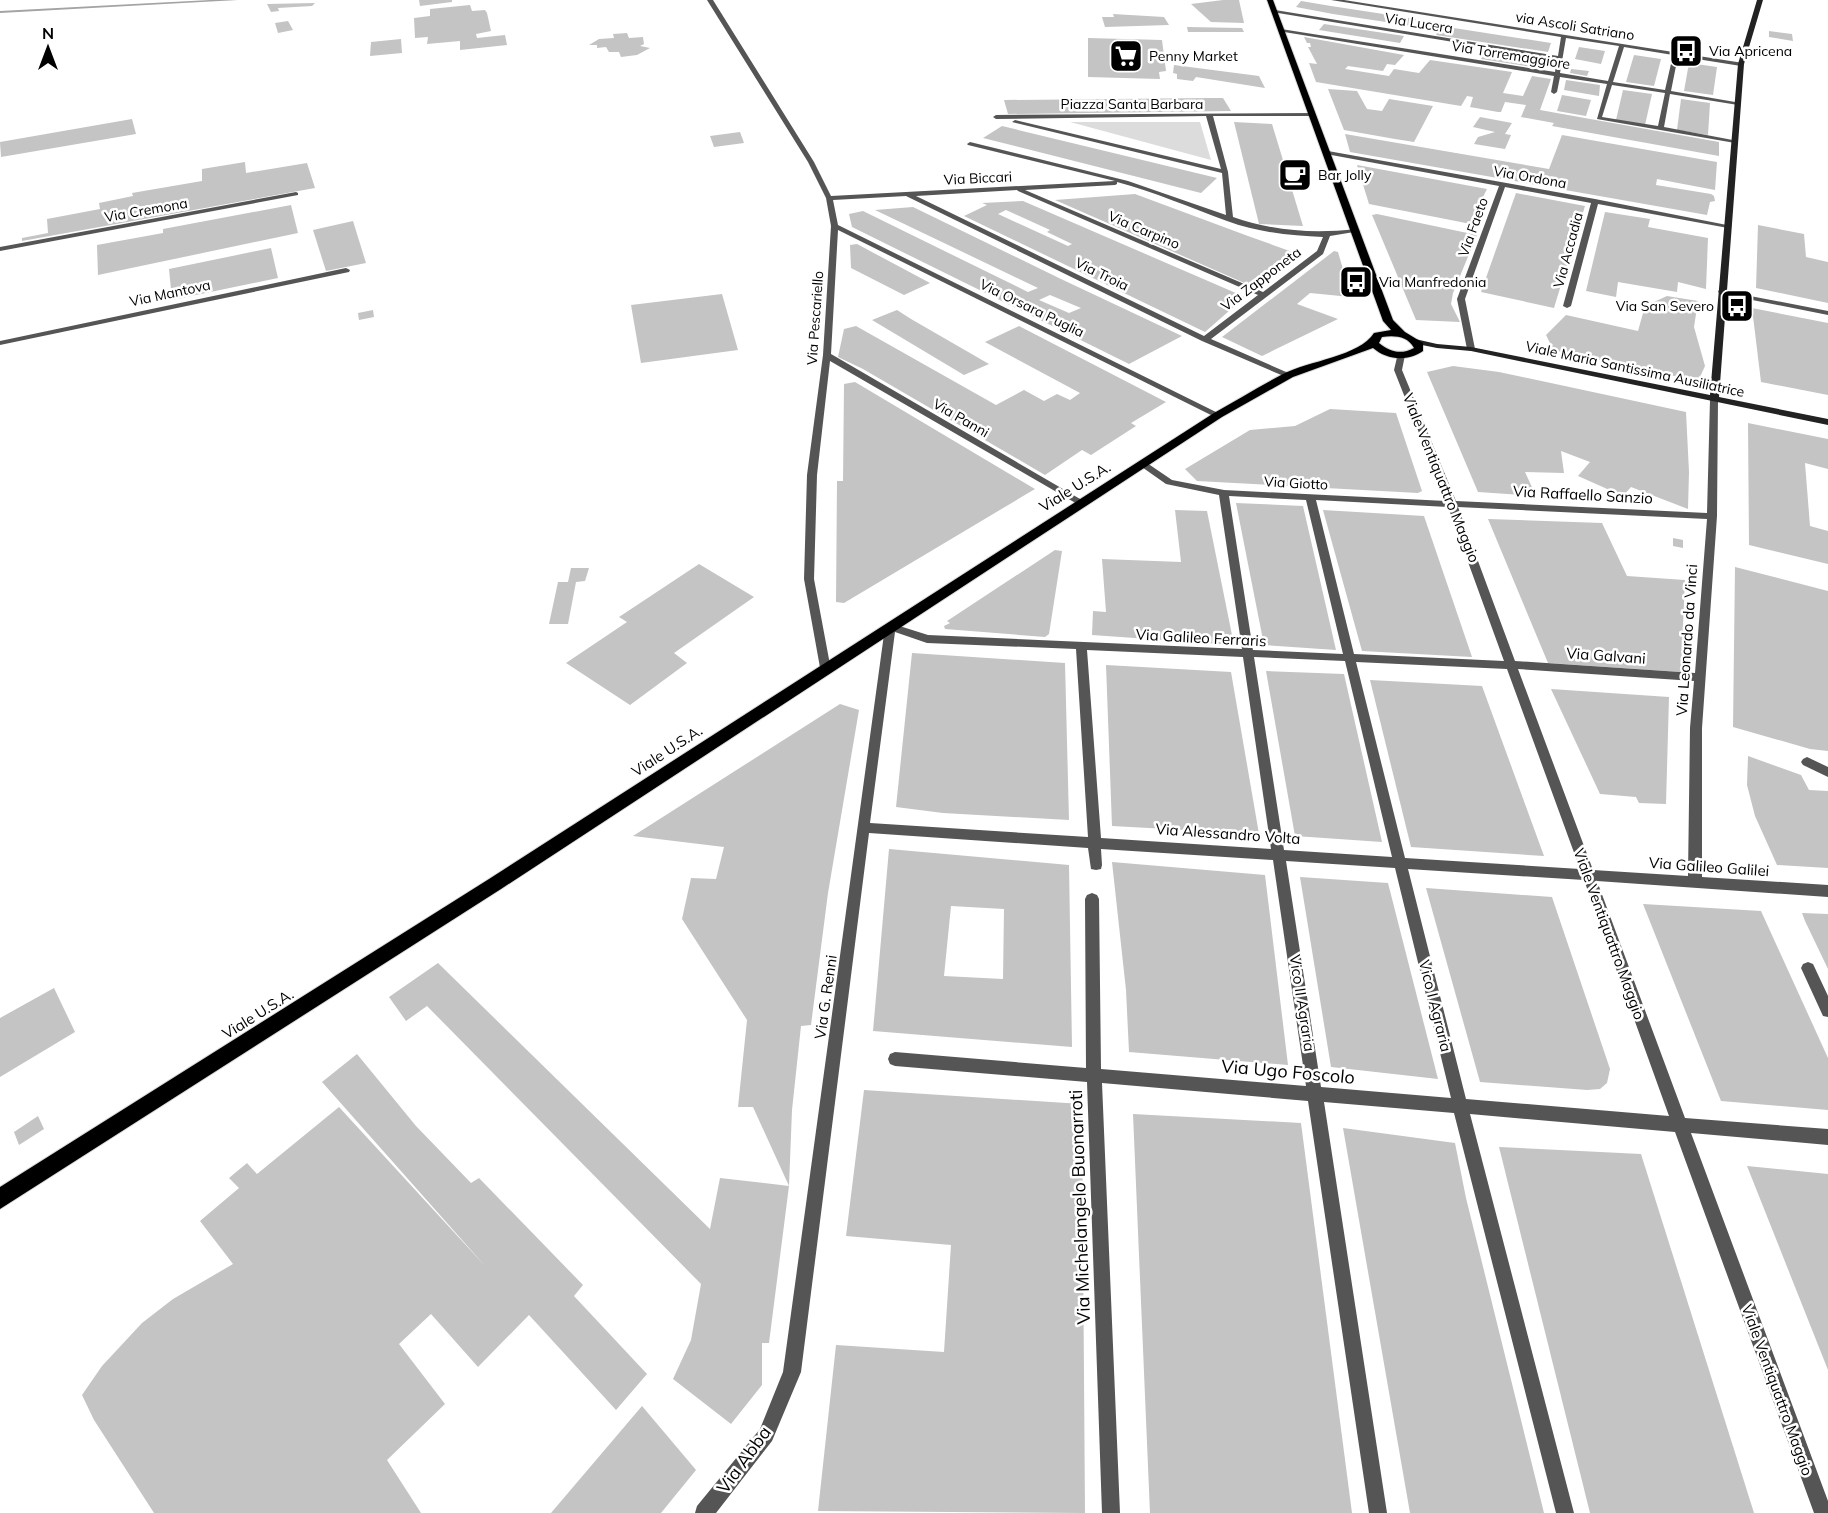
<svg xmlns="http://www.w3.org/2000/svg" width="1828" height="1513" viewBox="0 0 1828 1513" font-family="Mulish,sans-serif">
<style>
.green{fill:#dcdcdc}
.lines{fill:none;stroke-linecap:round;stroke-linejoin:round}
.stream{fill:#a3a3a3;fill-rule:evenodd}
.building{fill:#c4c4c4;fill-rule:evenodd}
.primary-casing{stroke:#dbdbdb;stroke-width:2}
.lane{fill:#555;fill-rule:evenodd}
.street{fill:#555;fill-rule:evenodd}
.secondary{fill:#222;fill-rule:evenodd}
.primary{fill:#000;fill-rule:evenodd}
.labels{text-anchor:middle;stroke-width:5;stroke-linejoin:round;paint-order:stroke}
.far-street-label{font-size:14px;fill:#000;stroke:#fff}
.far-poi-label{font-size:14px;fill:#000;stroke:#fff;text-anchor:start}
.street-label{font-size:15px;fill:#000;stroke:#fff}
.near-street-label{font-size:18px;fill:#000;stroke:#fff}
</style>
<rect width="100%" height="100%" fill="#fff"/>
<polygon class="green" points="1070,122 1200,122 1211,160"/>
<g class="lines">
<polygon class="stream" points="210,0 238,0 0,13 0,11"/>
</g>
<g class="building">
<polygon points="419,0 452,0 452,2 420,6"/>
<polygon points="1223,0 1239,0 1244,23 1211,22 1191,4"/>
<polygon points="1301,1 1331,6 1416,19 1412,26 1333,14 1296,7"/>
<polygon points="315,3 312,6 278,8 279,11 271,12 267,4"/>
<polygon points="470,5 472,11 485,10 487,13 491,31 476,34 477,38 505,35 507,45 460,50 460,41 427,44 428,37 415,38 414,18 430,16 430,9"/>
<polygon points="1113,14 1164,17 1169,25 1105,27 1102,17 1114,17"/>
<polygon points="288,21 293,30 278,33 275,23"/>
<polygon points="1324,24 1404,36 1400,43 1319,30"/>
<polygon points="1441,26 1551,43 1548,52 1436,35"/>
<polygon points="1187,27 1242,28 1244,32 1188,32"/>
<polygon points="1769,31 1792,34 1793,41 1769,37"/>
<polygon points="627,33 629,38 643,37 644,44 640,46 650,48 637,55 621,57 619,52 609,52 606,47 597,48 597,45 589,45 599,39 614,38 613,34"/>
<polygon points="1304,37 1404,55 1395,65 1387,64 1383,71 1348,66 1345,69 1389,76 1394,69 1419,73 1430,60 1512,72 1503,93 1523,96 1532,76 1551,79 1540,110 1719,142 1719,156 1552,126 1554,123 1521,117 1526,105 1505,102 1501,112 1498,112 1470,107 1473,97 1467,96 1461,106 1316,82 1309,63 1317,64 1308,47 1311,47 1310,43 1307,43"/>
<polygon points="1088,38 1162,40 1166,71 1159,72 1160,79 1088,77"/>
<polygon points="401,39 402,53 370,56 371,42"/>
<polygon points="1579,47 1605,51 1601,64 1575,59"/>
<polygon points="1486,50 1544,59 1539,68 1481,59"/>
<polygon points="1634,55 1661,59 1654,86 1626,82"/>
<polygon points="1689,63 1717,67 1713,95 1684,91"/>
<polygon points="1174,65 1259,76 1265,88 1196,77 1193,81 1177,79 1177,74 1173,73"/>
<polygon points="1571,69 1589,71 1587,76 1570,73"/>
<polygon points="1566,80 1600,85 1599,96 1564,90"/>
<polygon points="1328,89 1357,91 1367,109 1382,111 1389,99 1433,106 1414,142 1395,139 1344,130"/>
<polygon points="1623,90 1652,94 1645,125 1616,120"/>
<polygon points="1562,95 1591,100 1586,116 1557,111"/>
<polygon points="1211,98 1223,98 1231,111 1008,114 1004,100"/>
<polygon points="1681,99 1710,103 1708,135 1677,130"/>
<polygon points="1480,117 1512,123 1505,134 1511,135 1505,149 1474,144 1478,137 1495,132 1473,127"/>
<polygon points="132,119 136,134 1,157 0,142"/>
<polygon points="1234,122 1272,124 1303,226 1259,224"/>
<polygon points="1002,126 1217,178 1201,193 983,138"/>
<polygon points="740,132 744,143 714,147 710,136"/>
<polygon points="1345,134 1549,169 1562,135 1717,162 1715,190 1657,179 1656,185 1711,194 1714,196 1715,201 1710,202 1707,215 1350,152"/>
<polygon points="245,162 246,173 307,163 315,188 22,241 22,238 48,233 47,219 100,209 99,203 133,196 132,193 202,181 202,169"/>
<polygon points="1357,165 1487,189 1476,211 1485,212 1476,225 1369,204"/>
<polygon points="1516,193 1585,206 1554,308 1481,292"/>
<polygon points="1135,194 1248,236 1301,255 1258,289 1055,200"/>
<path d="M 1023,201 L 1245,297 L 1205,332 L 964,216 L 987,205 L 982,203 ZM 1006,210 L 1050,230 L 1047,232 L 1072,244 L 1068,246 L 998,214 Z"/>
<polygon points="291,205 298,233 98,275 97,245 163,233 163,229"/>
<path d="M 913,207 L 1061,279 L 1182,336 L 1129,364 L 852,227 L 849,214 L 863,211 L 1028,292 L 1038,288 L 875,210 ZM 1050,295 L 1081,308 L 1069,313 L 1039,300 Z"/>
<polygon points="1605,212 1650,219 1648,227 1708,238 1706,289 1678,282 1677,292 1618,282 1616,297 1586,291"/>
<polygon points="1377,214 1477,235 1453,293 1451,304 1460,322 1416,320 1372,215"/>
<polygon points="353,221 366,263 326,271 313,230"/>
<polygon points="1758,225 1804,234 1806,257 1828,262 1828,303 1756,288"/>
<polygon points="857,244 930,283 904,295 851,268 850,245"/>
<polygon points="271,248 278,278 172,300 169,269"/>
<polygon points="1334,251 1338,252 1351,297 1310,293 1297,304 1338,319 1262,356 1222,337"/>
<polygon points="722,294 738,350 641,363 631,305"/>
<polygon points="1667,296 1698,301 1694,327 1705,366 1700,377 1693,380 1557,351 1552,347 1546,335 1566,315 1638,331 1645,306"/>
<polygon points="1752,308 1828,323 1828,395 1761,382"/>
<polygon points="373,310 374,317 359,320 358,313"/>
<polygon points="897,310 911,319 989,364 964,375 872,320"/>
<polygon points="856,326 996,405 1024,390 1044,401 1057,394 1070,400 1080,393 985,342 1019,326 1166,402 1131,423 1136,426 1091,455 1082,450 1045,475 863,369 838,357 844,329"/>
<polygon points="1453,366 1499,372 1686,412 1689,472 1688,509 1631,487 1623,496 1578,476 1590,462 1561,451 1564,473 1525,472 1536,496 1478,492 1427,372"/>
<polygon points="855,382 1035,489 844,603 836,602 837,481 843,481 844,384"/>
<polygon points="1330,409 1396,413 1422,491 1418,493 1197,481 1185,469 1250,430 1295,426"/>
<polygon points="1748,423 1828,439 1828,469 1805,463 1810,526 1828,531 1828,564 1749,545"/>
<polygon points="1236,503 1303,506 1336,650 1264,645"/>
<polygon points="1175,510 1207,511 1234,645 1092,635 1093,611 1106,612 1102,559 1181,562"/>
<polygon points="1323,510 1424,516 1472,657 1362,651"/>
<polygon points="1488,519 1602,523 1627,576 1685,580 1681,672 1548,663"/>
<polygon points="1673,538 1683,540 1683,548 1673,546"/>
<polygon points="1055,550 1062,551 1049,634 1045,637 945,629 944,626 950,623 947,621"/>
<polygon points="699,564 754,597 674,653 687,663 630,705 566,663 627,622 619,617"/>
<polygon points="1735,567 1828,591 1828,751 1810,749 1733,727"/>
<polygon points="571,568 589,568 585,581 576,582 568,624 549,624 558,582 568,582"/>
<polygon points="912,653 1065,663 1069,820 943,813 896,807"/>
<polygon points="1106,665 1231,672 1259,834 1112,826"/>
<polygon points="1266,671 1344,674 1382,842 1295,836"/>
<polygon points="1370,680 1482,686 1544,856 1411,847"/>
<polygon points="1551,689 1669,697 1666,804 1639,803 1636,797 1600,794"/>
<polygon points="840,704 859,710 828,893 811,1025 801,1026 792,1110 789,1186 753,1107 738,1107 747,1020 682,919 691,878 716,879 724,847 633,836"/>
<polygon points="1748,756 1801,775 1809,790 1828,791 1828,868 1777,865 1755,816 1747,785"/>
<path d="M 889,849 L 1069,865 L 1072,1047 L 873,1031 ZM 951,906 L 1004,909 L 1003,979 L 944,976 Z"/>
<polygon points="1112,862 1265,875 1288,1065 1129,1052 1126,990"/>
<polygon points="1300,877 1388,883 1438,1079 1331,1067"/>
<polygon points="1426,888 1552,897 1610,1069 1607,1083 1600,1089 1587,1090 1480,1082"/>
<polygon points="1643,904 1761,911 1828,1058 1828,1110 1721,1101"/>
<polygon points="1802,913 1828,914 1828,969 1805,921"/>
<polygon points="438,963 710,1229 720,1178 789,1186 769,1343 762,1343 762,1385 731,1424 673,1379 691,1340 701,1284 427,1006 406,1021 389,997"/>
<polygon points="54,988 75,1032 0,1077 0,1018"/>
<polygon points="357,1054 416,1126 471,1183 479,1178 583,1285 574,1296 647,1374 616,1410 529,1315 478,1367 431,1314 399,1344 445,1404 387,1460 421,1513 154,1513 94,1420 82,1395 102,1366 142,1323 173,1299 233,1264 200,1221 239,1188 229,1178 247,1163 257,1174 339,1107 486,1267 322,1082"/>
<polygon points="864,1090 1082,1104 1085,1513 818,1511 836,1345 944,1352 951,1245 846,1236"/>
<polygon points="1133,1114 1301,1123 1352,1513 1150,1513"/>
<polygon points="38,1116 44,1129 19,1145 14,1132"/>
<polygon points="1343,1128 1455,1143 1466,1198 1544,1513 1410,1513"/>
<polygon points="1499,1147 1641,1154 1754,1513 1590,1513"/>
<polygon points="1747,1166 1828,1174 1828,1370"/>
<polygon points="642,1406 696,1470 661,1513 551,1513"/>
</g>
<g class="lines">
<g class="primary-casing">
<path id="primary" d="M 1267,0 L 1273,0 L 1393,320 L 1405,332 L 1423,343 L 1423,351 C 1407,362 1387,360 1373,348 L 1293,377 L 1222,417 L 501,889 L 0,1209 L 0,1187 L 489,879 L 1214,413 C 1237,400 1260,386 1283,374 C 1308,361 1360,356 1374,333 L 1391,330 L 1383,321 ZM 1382,337 C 1394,335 1408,336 1414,348 C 1401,355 1390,352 1379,343 Z"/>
</g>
<polygon class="lane" points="1719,290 1828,311 1828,315 1722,294 1718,292"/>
<g class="street">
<path d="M 707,0 L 713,0 L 814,162 L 831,196 L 1115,181 L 968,145 L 967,144 L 970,142 L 1128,181 L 1226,215 L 1222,173 L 1012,122 L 1015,120 L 1221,169 L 1206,116 L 996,119 L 993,117 L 996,115 L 1315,113 L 1313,116 L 1213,116 L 1228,172 L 1233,217 C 1274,231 1313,234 1356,229 L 1360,231 L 1330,236 L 1323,254 L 1211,339 L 1293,375 L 1286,377 L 1202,341 L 906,196 L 833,200 L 838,225 L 1222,415 L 1218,418 L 1215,417 L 838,230 L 831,354 L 1087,503 L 1082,506 L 1079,505 L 830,361 L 817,475 L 814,579 L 831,670 L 829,673 L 821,673 L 804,579 L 807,475 L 823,355 L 831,226 L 826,198 L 808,162 ZM 1117,182 C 1155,192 1191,208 1227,221 C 1257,232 1291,236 1323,237 L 1317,251 L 1263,292 L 1025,190 L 1115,185 L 1117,184 ZM 1017,190 L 1018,191 L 1258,295 L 1204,336 L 916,196 Z"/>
<path d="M 1331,0 L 1344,0 L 1743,63 L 1741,66 L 1678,56 L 1671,91 L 1741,103 L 1738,105 L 1670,94 L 1664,127 L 1738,141 L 1735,143 L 1597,119 L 1607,84 L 1560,77 L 1557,92 L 1554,94 L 1551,92 L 1554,76 L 1278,31 L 1281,29 L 1555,72 L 1557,59 L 1272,12 L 1275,10 L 1558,56 L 1561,37 ZM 1566,38 L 1619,46 L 1608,81 L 1560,73 ZM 1624,47 L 1673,55 L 1665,90 L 1613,82 ZM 1612,85 L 1665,93 L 1658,126 L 1602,117 Z"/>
<polygon points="1328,151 1595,199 1732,226 1728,228 1598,204 1571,306 1567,308 1563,306 1591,203 1505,187 1465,299 1475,349 1471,351 1467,349 1457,299 1499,186 1326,154 1325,153"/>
<polygon points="296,192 298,193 298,195 0,251 0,247"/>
<polygon points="346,268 350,270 349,272 0,345 0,341"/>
<path d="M 1398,353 L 1405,355 L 1402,370 L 1456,501 L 1707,513 L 1710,400 L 1714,397 L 1718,400 L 1717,516 L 1702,728 L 1702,877 L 1828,885 L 1828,897 L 1597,881 L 1685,1118 L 1828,1129 L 1828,1145 L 1691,1133 L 1828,1501 L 1828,1513 L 1814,1513 L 1675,1132 L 1470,1114 L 1574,1513 L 1556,1513 L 1454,1113 L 1324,1102 L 1387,1513 L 1369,1513 L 1308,1101 L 1102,1083 L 1120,1513 L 1102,1513 L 1087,1082 L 895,1066 L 890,1064 L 888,1059 L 890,1054 L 895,1052 L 1086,1068 L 1085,899 L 1087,895 L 1092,893 L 1097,895 L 1099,899 L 1101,1069 L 1306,1086 L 1273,860 L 1101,849 L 1102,865 L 1101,869 L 1096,870 L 1091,869 L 1088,848 L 869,833 L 801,1372 L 772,1441 L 716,1513 L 695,1513 L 697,1506 L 760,1429 L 783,1372 L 885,627 L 890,623 L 928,635 L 1242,649 L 1219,495 L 1166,484 L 1139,465 L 1144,462 L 1147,463 L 1172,480 L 1224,490 L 1446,501 L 1394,370 ZM 1229,496 L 1306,500 L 1343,654 L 1253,650 ZM 1316,500 L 1448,507 L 1504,661 L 1354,654 ZM 1458,507 L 1707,519 L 1695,673 L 1515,661 ZM 895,632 L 927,643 L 1076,649 L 1088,837 L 870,823 ZM 1087,650 L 1243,657 L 1271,849 L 1101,838 ZM 1254,657 L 1345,661 L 1392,857 L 1284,850 ZM 1356,662 L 1507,669 L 1580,869 L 1405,858 ZM 1518,669 L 1694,681 L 1690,728 L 1688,876 L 1593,870 ZM 1286,861 L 1395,868 L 1451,1098 L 1321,1087 ZM 1408,869 L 1584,880 L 1669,1116 L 1466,1099 Z"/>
<polygon points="1807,757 1828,767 1828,777 1803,765 1801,762 1803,759"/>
<polygon points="1808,962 1813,964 1828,996 1828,1017 1823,1016 1801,968 1803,964"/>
</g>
<polygon class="secondary" points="1757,0 1763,0 1744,64 1719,397 1828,419 1828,425 1471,351 1437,348 1412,343 1412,339 1415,339 1437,344 1471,347 1710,395 1738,64"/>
<use href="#primary" class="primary"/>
</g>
<defs>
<g id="bus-square" transform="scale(1.725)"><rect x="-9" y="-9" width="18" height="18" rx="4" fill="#000" stroke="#fff"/><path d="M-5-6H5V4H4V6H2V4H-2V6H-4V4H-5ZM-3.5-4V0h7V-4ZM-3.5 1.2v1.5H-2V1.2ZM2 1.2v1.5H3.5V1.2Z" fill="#fff"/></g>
<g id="supermarket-square" transform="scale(1.725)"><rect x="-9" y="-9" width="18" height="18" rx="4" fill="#000" stroke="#fff"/><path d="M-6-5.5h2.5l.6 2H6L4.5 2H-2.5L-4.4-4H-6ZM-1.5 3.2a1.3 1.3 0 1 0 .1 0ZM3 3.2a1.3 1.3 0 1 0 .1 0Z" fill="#fff"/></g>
<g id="cafe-square" transform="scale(1.725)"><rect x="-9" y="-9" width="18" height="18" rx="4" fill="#000" stroke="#fff"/><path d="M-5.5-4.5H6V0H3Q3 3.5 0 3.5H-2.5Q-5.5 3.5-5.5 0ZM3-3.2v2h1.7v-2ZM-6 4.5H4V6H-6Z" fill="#fff"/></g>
</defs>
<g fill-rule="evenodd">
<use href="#bus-square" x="1686" y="51"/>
<use href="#supermarket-square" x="1126" y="56"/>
<use href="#cafe-square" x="1295" y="175"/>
<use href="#bus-square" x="1356" y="282"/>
<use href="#bus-square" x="1737" y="306"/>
</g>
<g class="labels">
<g class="far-street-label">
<text transform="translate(1419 23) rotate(9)" y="5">Via Lucera</text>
<text transform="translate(1575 26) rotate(9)" y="5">via Ascoli Satriano</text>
<text transform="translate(1511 55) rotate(9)" y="5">Via Torremaggiore</text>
<text x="1132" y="109">Piazza Santa Barbara</text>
<text transform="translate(1530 177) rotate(10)" y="5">Via Ordona</text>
<text transform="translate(978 178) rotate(-3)" y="5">Via Biccari</text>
<text transform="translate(146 210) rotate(-10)" y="5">Via Cremona</text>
<text transform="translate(1473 227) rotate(-70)" y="5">Via Faeto</text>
<text transform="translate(1144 230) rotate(23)" y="5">Via Carpino</text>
<text transform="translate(1568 250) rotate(-75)" y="5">Via Accadia</text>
<text transform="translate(1102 274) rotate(26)" y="5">Via Troia</text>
<text transform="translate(1261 279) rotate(-37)" y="5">Via Zapponeta</text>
<text transform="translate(170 293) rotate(-12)" y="5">Via Mantova</text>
<text transform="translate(1032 308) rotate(26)" y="5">Via Orsara Puglia</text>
<text transform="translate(815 318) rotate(-86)" y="5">Via Pescariello</text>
<text transform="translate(1635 369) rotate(12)" y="5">Viale Maria Santissima Ausiliatrice</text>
<text transform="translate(961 418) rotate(30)" y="5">Via Panni</text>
<text transform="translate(1296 483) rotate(3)" y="5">Via Giotto</text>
</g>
<g class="far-poi-label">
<text x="1709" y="56">Via Apricena</text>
<text x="1149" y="61">Penny Market</text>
<text x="1318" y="180">Bar Jolly</text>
<text x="1379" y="287">Via Manfredonia</text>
<text x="1714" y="311" text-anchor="end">Via San Severo</text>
</g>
<g class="street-label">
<text transform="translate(1441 478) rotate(68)" y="5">Viale Ventiquattro Maggio</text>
<text transform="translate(1075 487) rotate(-32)" y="5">Viale U.S.A.</text>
<text transform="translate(1583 495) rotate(3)" y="5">Via Raffaello Sanzio</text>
<text transform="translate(1201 638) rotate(3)" y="5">Via Galileo Ferraris</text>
<text transform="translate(1687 640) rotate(-86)" y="5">Via Leonardo da Vinci</text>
<text transform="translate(1606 656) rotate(4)" y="5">Via Galvani</text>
<text transform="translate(667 751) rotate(-33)" y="5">Viale U.S.A.</text>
<text transform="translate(1228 834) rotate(4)" y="5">Via Alessandro Volta</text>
<text transform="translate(1709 867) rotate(4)" y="5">Via Galileo Galilei</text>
<text transform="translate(1609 934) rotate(70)" y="5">Viale Ventiquattro Maggio</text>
<text transform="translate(826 997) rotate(-82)" y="5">Via G. Renni</text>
<text transform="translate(1302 1003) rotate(81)" y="5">Vico II Agraria</text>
<text transform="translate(1435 1006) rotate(76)" y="5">Vico I Agraria</text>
<text transform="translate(258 1014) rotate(-32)" y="5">Viale U.S.A.</text>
<text transform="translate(1777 1390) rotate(70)" y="5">Viale Ventiquattro Maggio</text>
</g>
<g class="near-street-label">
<text transform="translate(1288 1072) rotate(5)" y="6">Via Ugo Foscolo</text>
<text transform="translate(1080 1207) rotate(-92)" y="6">Via Michelangelo Buonarroti</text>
<text transform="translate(744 1460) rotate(-54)" y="6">Via Abba</text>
</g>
</g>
<g transform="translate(48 48)" stroke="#ffffff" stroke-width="4.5" paint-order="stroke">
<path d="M0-4.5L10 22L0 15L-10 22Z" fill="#000000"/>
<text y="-9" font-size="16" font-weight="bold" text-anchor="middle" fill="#000000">N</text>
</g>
</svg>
